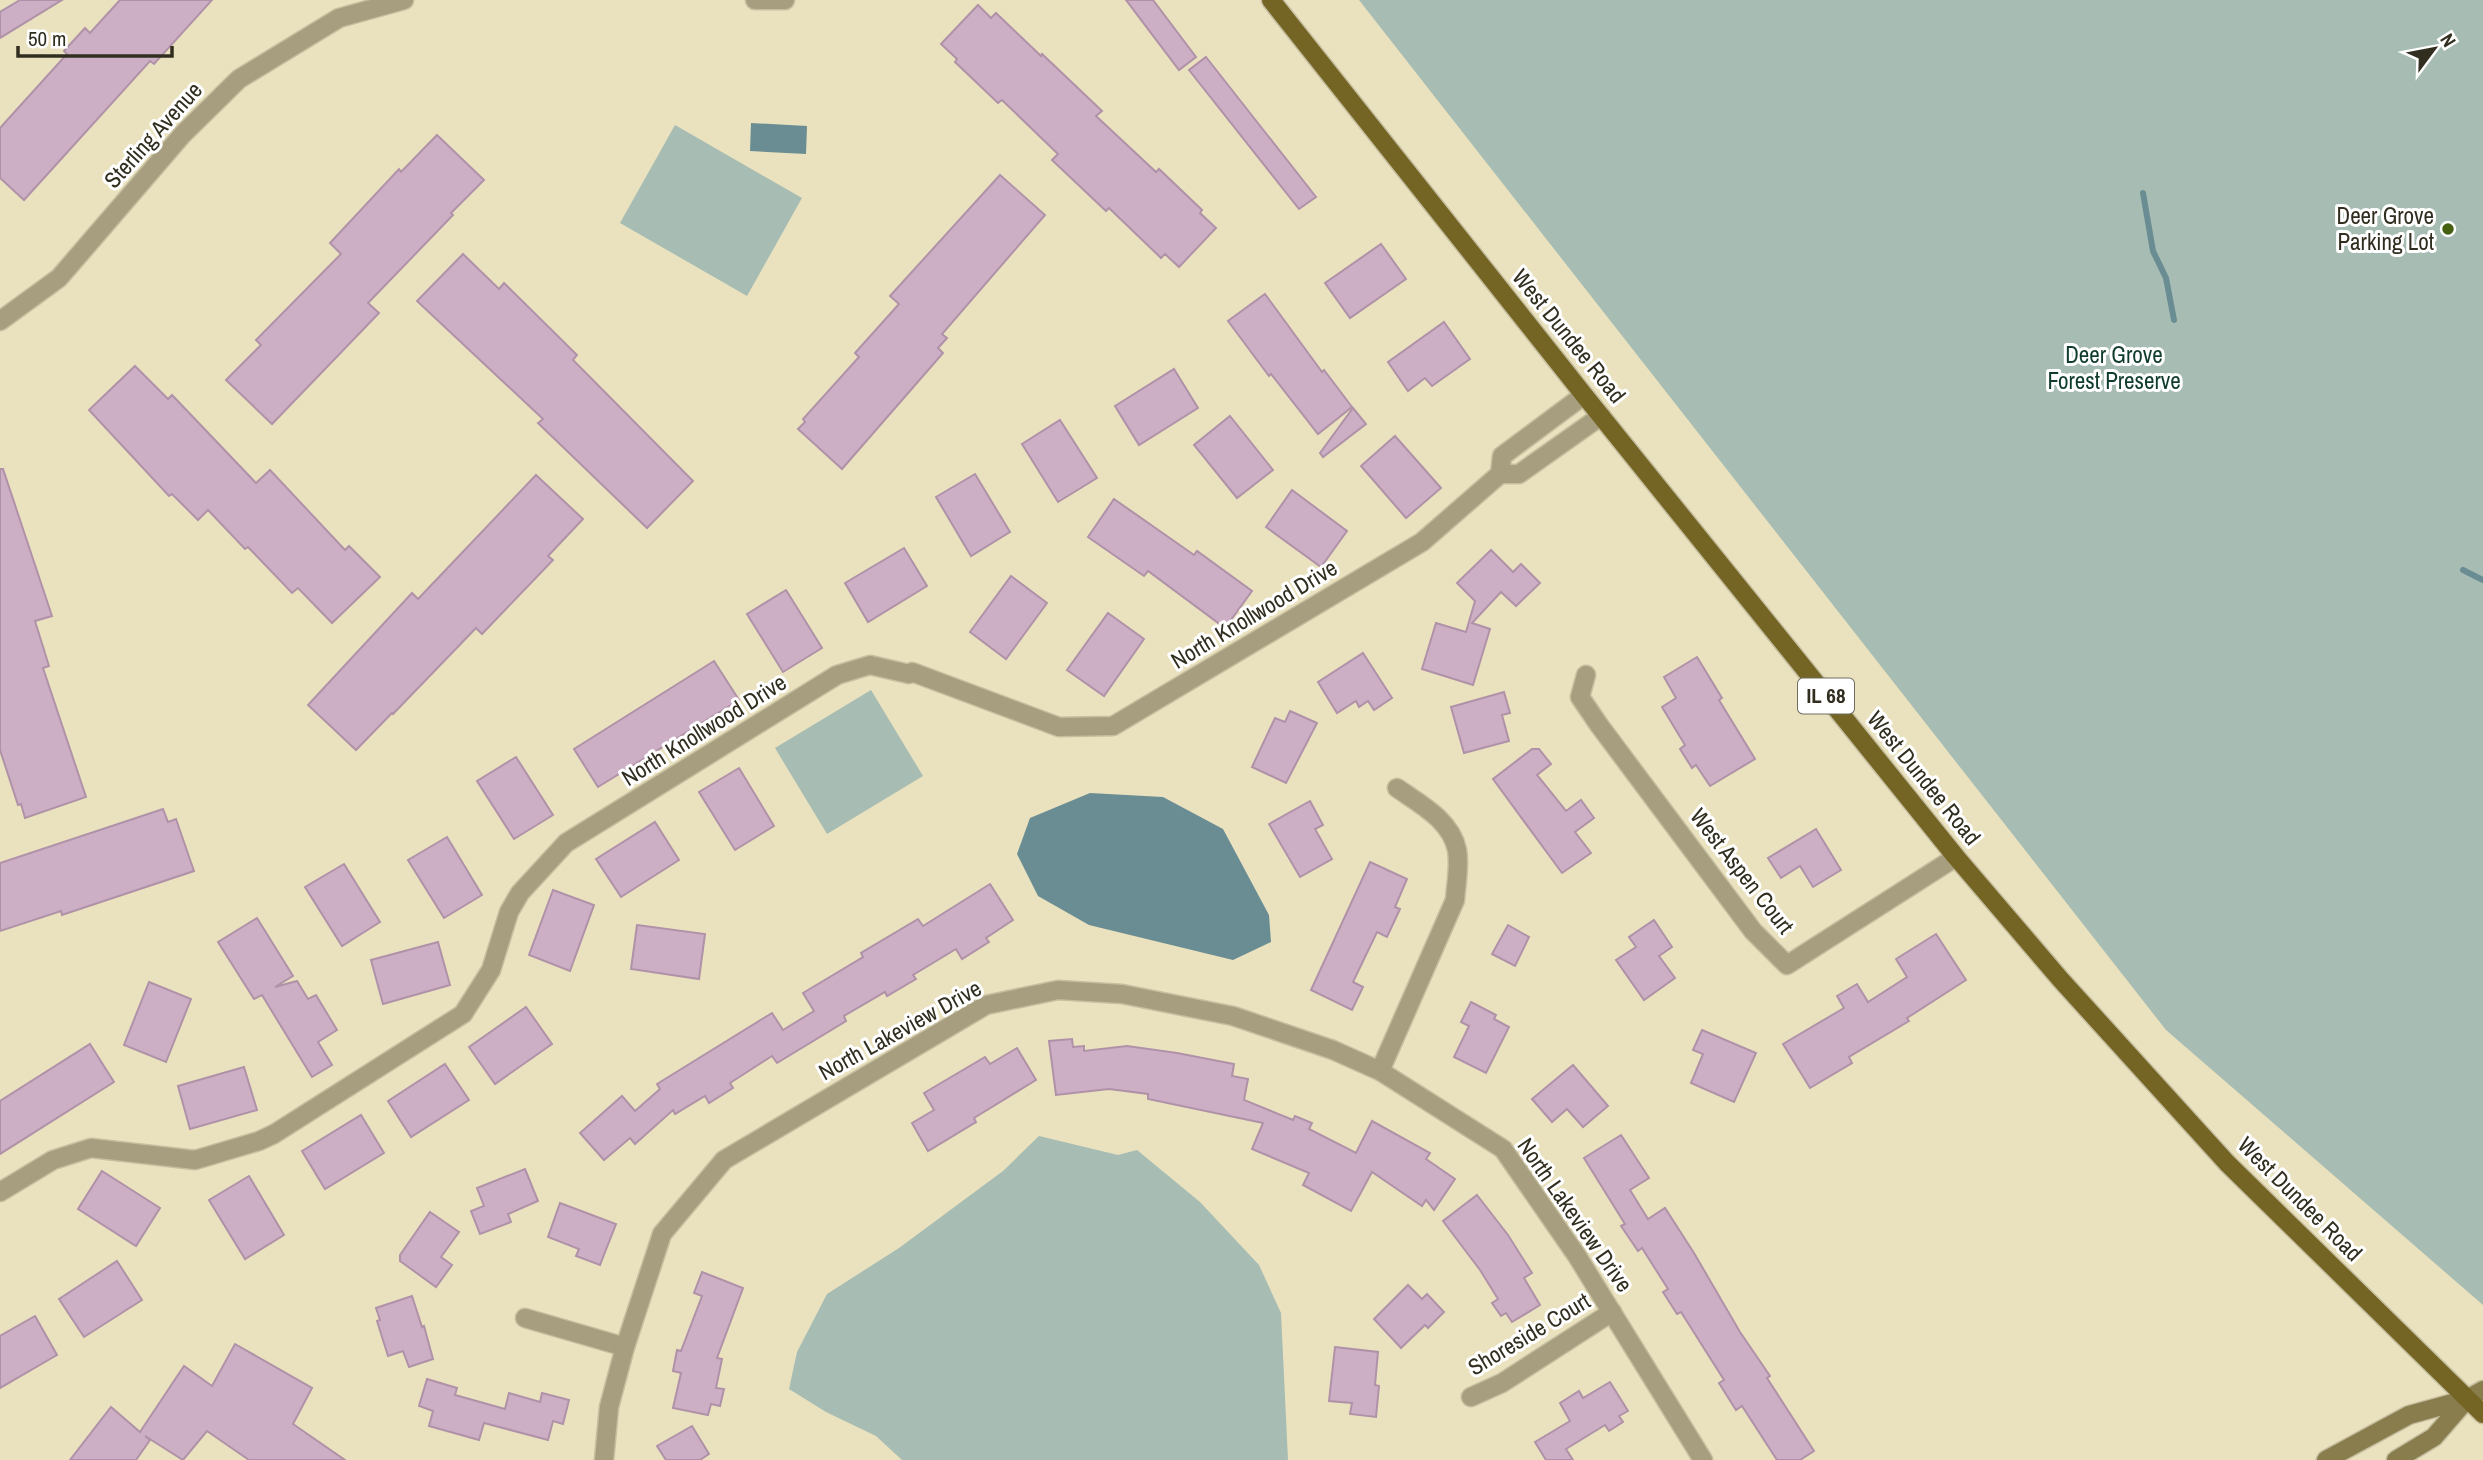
<svg xmlns="http://www.w3.org/2000/svg" width="2483" height="1460" viewBox="0 0 2483 1460" font-family="'Archivo Narrow',sans-serif">
<style>
.green{fill:#a7bcb2}
.water{fill:#6a8d94}
.lines{fill:none;stroke-linecap:round;stroke-linejoin:round}
.stream{stroke:#6a8d94;stroke-width:6}
.building{fill:#cdafc5;stroke:#b092a8;stroke-width:2}
.minor-casing{stroke:#c5be9f;stroke-width:21}
.secondary-casing{stroke:#c5be9f;stroke-width:21}
.primary-casing{stroke:#c5be9f;stroke-width:21}
.minor{stroke:#a69e7e;stroke-width:18}
.secondary{stroke:#8a7d4d;stroke-width:18}
.primary{stroke:#756525;stroke-width:18}
.poi-dot{fill:#456010;stroke:#fff;stroke-width:2.5}
.labels{text-anchor:middle;stroke-width:6;stroke-linejoin:round;paint-order:stroke}
.shield{fill:#fff;stroke:#6f6d63;stroke-width:2}
.shield-label{font-size:21px;font-weight:bold;fill:#312e20}
.street-label{font-size:23px;fill:#312e20;stroke:#fff}
.poi-label{font-size:23px;fill:#312e20;stroke:#fff;text-anchor:end}
.park-label{font-size:23px;fill:#103c2c;stroke:#fff}
</style>
<rect width="100%" height="100%" fill="#eae2bf"/>
<g class="green">
<polygon points="1359,0 2483,0 2483,1305 2166,1030"/>
<polygon points="675,125 802,198 747,296 620,223"/>
<polygon points="871,690 923,776 827,834 775,748"/>
<polygon points="1039,1136 1118,1155 1137,1150 1200,1202 1259,1265 1281,1313 1288,1460 902,1460 876,1436 826,1412 789,1389 797,1352 827,1294 899,1248 1003,1171"/>
</g>
<g class="water">
<polygon points="751,123 807,126 806,154 750,151"/>
<polygon points="1090,793 1163,797 1223,829 1269,915 1271,942 1233,960 1089,925 1038,896 1017,854 1030,818"/>
</g>
<g class="lines">
<g class="stream">
<polyline points="2143,193 2153,251 2166,278 2174,320"/>
<polyline points="2463,570 2483,580"/>
</g>
</g>
<g class="building">
<polygon points="20,0 62,0 0,38 0,12"/>
<polygon points="120,0 212,0 154,64 150,61 24,200 0,178 0,128 67,54 64,51 85,28 90,33"/>
<polygon points="1126,0 1153,0 1196,57 1179,70"/>
<polygon points="978,5 991,18 996,13 1041,56 1042,54 1102,111 1096,116 1156,172 1159,169 1202,210 1200,213 1216,228 1179,267 1165,254 1161,258 1109,208 1106,211 1052,160 1058,154 1002,100 998,103 955,62 957,59 941,44"/>
<polygon points="1206,57 1316,197 1299,209 1189,70"/>
<polygon points="437,135 484,180 451,213 453,215 368,303 379,313 272,424 226,380 261,345 256,340 341,254 330,243 399,169 401,172"/>
<polygon points="1000,175 1045,215 942,334 947,338 938,348 943,353 842,469 798,429 805,422 803,419 859,357 855,353 899,304 890,296"/>
<polygon points="1381,244 1406,279 1350,318 1325,283"/>
<polygon points="463,254 499,289 504,283 577,355 573,360 693,481 647,528 538,423 543,419 417,301"/>
<polygon points="1265,294 1322,372 1324,370 1352,407 1318,434 1271,374 1269,376 1228,321"/>
<polygon points="1444,322 1470,359 1432,386 1425,378 1408,391 1388,362"/>
<polygon points="135,366 168,399 172,395 256,483 270,470 345,550 349,546 380,577 332,623 298,588 292,593 248,547 245,549 208,510 198,520 172,494 169,496 89,410"/>
<polygon points="1174,369 1198,408 1139,445 1115,406"/>
<polygon points="1353,408 1366,424 1323,457 1320,453"/>
<polygon points="1230,416 1273,470 1237,498 1194,445"/>
<polygon points="1060,420 1097,478 1058,502 1022,444"/>
<polygon points="1395,436 1441,488 1406,518 1361,466"/>
<polygon points="0,469 3,469 52,616 35,621 49,666 43,668 86,797 25,818 21,804 18,805 0,750"/>
<polygon points="975,474 1010,532 971,556 936,497"/>
<polygon points="536,475 583,519 548,556 553,560 482,634 476,628 393,714 392,713 356,750 308,705 412,593 418,599"/>
<polygon points="1292,490 1347,531 1321,567 1266,527"/>
<polygon points="1114,499 1194,555 1197,551 1252,591 1225,628 1148,571 1144,576 1088,537"/>
<polygon points="904,548 927,586 868,622 845,583"/>
<polygon points="1491,550 1513,572 1521,564 1540,583 1516,606 1501,592 1472,623 1490,629 1473,685 1422,669 1436,623 1466,632 1475,601 1457,583"/>
<polygon points="1011,576 1047,603 1006,659 970,632"/>
<polygon points="786,590 822,648 783,672 747,614"/>
<polygon points="1108,613 1144,639 1104,696 1067,670"/>
<polygon points="1363,653 1392,698 1374,710 1368,701 1359,707 1356,701 1337,713 1318,682"/>
<polygon points="1697,657 1722,698 1719,700 1755,759 1710,786 1696,765 1692,768 1680,749 1685,745 1662,707 1676,698 1664,677"/>
<polygon points="714,661 739,700 598,787 574,749"/>
<polygon points="1504,692 1510,713 1502,715 1509,741 1464,753 1451,707"/>
<polygon points="1290,711 1317,723 1286,783 1252,767 1275,718 1285,722"/>
<polygon points="1532,749 1539,749 1551,764 1537,775 1566,811 1581,800 1594,818 1575,832 1591,853 1562,873 1493,779"/>
<polygon points="516,757 553,815 514,839 477,781"/>
<polygon points="739,768 774,826 735,850 699,792"/>
<polygon points="1310,801 1323,825 1315,829 1332,859 1300,877 1269,824"/>
<polygon points="163,809 168,822 176,819 194,871 62,915 61,911 0,931 0,863"/>
<polygon points="655,822 679,860 621,897 596,859"/>
<polygon points="1816,829 1841,870 1813,887 1800,866 1781,878 1768,858"/>
<polygon points="447,837 482,895 444,918 408,860"/>
<polygon points="1370,862 1407,879 1395,907 1400,909 1387,937 1377,932 1353,982 1363,987 1352,1010 1311,990"/>
<polygon points="344,864 380,922 342,946 305,887"/>
<polygon points="990,884 1013,920 986,938 989,942 962,959 956,949 913,975 916,979 887,996 885,992 844,1016 846,1021 777,1063 772,1056 730,1083 733,1088 709,1103 705,1096 675,1114 673,1110 635,1144 630,1138 604,1160 580,1133 622,1096 635,1111 660,1089 657,1084 772,1013 783,1030 814,1011 803,993 863,957 861,953 918,919 923,926"/>
<polygon points="553,890 594,905 570,971 529,955"/>
<polygon points="257,918 293,976 275,987 297,981 308,999 316,995 337,1030 318,1042 332,1065 312,1077 262,995 254,999 218,942"/>
<polygon points="1654,920 1672,947 1659,956 1675,978 1644,1000 1616,960 1636,947 1629,937"/>
<polygon points="637,925 705,934 699,979 631,969"/>
<polygon points="1508,925 1529,937 1515,966 1492,954"/>
<polygon points="1936,934 1966,980 1907,1018 1909,1021 1849,1057 1852,1063 1810,1088 1783,1044 1844,1008 1837,996 1857,984 1868,1002 1907,977 1896,959"/>
<polygon points="438,942 450,985 383,1004 371,960"/>
<polygon points="149,982 191,999 166,1062 124,1045"/>
<polygon points="1471,1002 1496,1015 1494,1019 1509,1027 1486,1073 1454,1057 1469,1026 1461,1022"/>
<polygon points="526,1007 552,1044 495,1084 469,1047"/>
<polygon points="1702,1030 1756,1053 1734,1102 1691,1083 1703,1054 1693,1050"/>
<polygon points="1072,1039 1073,1047 1084,1046 1084,1051 1127,1046 1177,1053 1234,1064 1232,1076 1248,1079 1244,1100 1293,1120 1295,1116 1312,1123 1309,1129 1356,1153 1372,1121 1430,1153 1426,1159 1455,1179 1434,1210 1426,1200 1422,1206 1372,1172 1351,1211 1303,1185 1309,1173 1252,1149 1263,1123 1148,1099 1148,1094 1109,1089 1056,1095 1049,1041"/>
<polygon points="90,1044 114,1082 0,1154 0,1101"/>
<polygon points="1017,1048 1036,1080 974,1118 976,1122 928,1151 912,1123 934,1110 924,1093 985,1057 990,1064"/>
<polygon points="445,1064 469,1100 411,1137 388,1101"/>
<polygon points="1573,1065 1608,1106 1583,1127 1567,1109 1552,1122 1532,1099"/>
<polygon points="244,1067 257,1110 190,1129 178,1086"/>
<polygon points="361,1115 384,1153 325,1189 302,1151"/>
<polygon points="1621,1135 1649,1178 1630,1190 1648,1219 1665,1208 1694,1253 1740,1332 1770,1376 1767,1378 1814,1451 1800,1460 1777,1460 1742,1406 1736,1410 1719,1383 1724,1380 1681,1312 1677,1314 1663,1292 1668,1289 1642,1248 1638,1251 1621,1226 1625,1224 1584,1158"/>
<polygon points="525,1169 538,1201 508,1214 511,1222 480,1234 471,1211 484,1206 477,1188"/>
<polygon points="102,1171 160,1208 136,1246 78,1209"/>
<polygon points="249,1176 284,1235 245,1259 209,1200"/>
<polygon points="1477,1195 1508,1235 1532,1273 1524,1278 1540,1305 1512,1322 1506,1313 1501,1316 1492,1303 1498,1299 1480,1270 1443,1221"/>
<polygon points="560,1203 616,1224 600,1265 576,1256 579,1249 548,1237"/>
<polygon points="430,1212 459,1232 441,1257 452,1265 436,1287 400,1261 400,1255"/>
<polygon points="117,1261 142,1300 84,1337 59,1299"/>
<polygon points="702,1272 743,1288 717,1358 722,1359 716,1388 724,1389 720,1406 711,1404 708,1415 673,1408 681,1373 673,1371 677,1350 681,1351 702,1296 694,1293"/>
<polygon points="1408,1285 1422,1299 1427,1294 1444,1312 1428,1328 1425,1325 1401,1348 1374,1319"/>
<polygon points="412,1296 422,1327 424,1326 433,1359 409,1367 403,1351 388,1356 377,1321 380,1320 376,1308"/>
<polygon points="35,1316 57,1355 0,1388 0,1336"/>
<polygon points="235,1344 312,1388 293,1424 345,1460 249,1460 207,1431 183,1460 145,1436 150,1440 136,1460 70,1460 111,1407 140,1432 184,1366 212,1386"/>
<polygon points="1335,1347 1378,1352 1375,1385 1379,1386 1376,1417 1350,1414 1352,1403 1329,1401"/>
<polygon points="427,1379 457,1388 455,1395 505,1409 509,1393 540,1402 542,1393 569,1400 563,1424 553,1421 548,1440 484,1423 479,1440 429,1426 433,1411 419,1406"/>
<polygon points="1610,1382 1628,1411 1619,1416 1623,1422 1609,1431 1605,1425 1566,1449 1573,1460 1546,1460 1535,1442 1570,1421 1560,1403 1579,1391 1583,1398"/>
<polygon points="692,1426 709,1454 700,1460 666,1460 657,1446"/>
</g>
<g class="lines">
<g class="minor-casing">
<g id="minor">
<polyline points="755,0 785,0"/>
<polyline points="0,321 59,278 183,134 239,79 339,18 404,0"/>
<polyline points="1500,474 1502,456 1584,395"/>
<polyline points="1586,675 1580,697 1599,725 1753,931 1787,965 1956,857"/>
<path d="M 1380,1071 L 1455,900 C 1456,884 1460,865 1457,850 C 1451,820 1420,804 1397,788"/>
<polyline points="0,1192 53,1160 91,1148 195,1160 259,1141 274,1134 463,1014 491,970 509,912 520,893 566,843 837,675 870,665 909,674 912,672 1059,727 1113,726 1422,542 1500,474 1519,474 1601,416"/>
<polyline points="525,1318 625,1347"/>
<polyline points="1471,1397 1502,1383 1612,1312"/>
<polyline points="604,1460 609,1407 625,1347 662,1234 724,1160 986,1005 1058,990 1122,994 1233,1016 1333,1050 1380,1071 1503,1149 1577,1256 1703,1460"/>
</g>
</g>
<g class="secondary-casing">
<g id="secondary">
<polyline points="2326,1460 2409,1415 2467,1399 2483,1390"/>
<polyline points="2396,1460 2434,1437 2467,1399"/>
</g>
</g>
<g class="primary-casing">
<polyline id="primary" points="1271,0 1584,395 1956,857 2061,980 2227,1163 2483,1414"/>
</g>
<use href="#minor" class="minor"/>
<use href="#secondary" class="secondary"/>
<use href="#primary" class="primary"/>
</g>
<circle class="poi-dot" cx="2448" cy="229" r="7"/>
<g class="labels">
<rect class="shield" x="1798" y="678.5" width="56" height="35" rx="5"/>
<g class="shield-label">
<text x="1826" y="703">IL 68</text>
</g>
<g class="street-label">
<text transform="translate(153 135) rotate(-48)" y="8">Sterling Avenue</text>
<text transform="translate(1569 336) rotate(51)" y="8">West Dundee Road</text>
<text transform="translate(1254 614) rotate(-31)" y="8">North Knollwood Drive</text>
<text transform="translate(704 730) rotate(-32)" y="8">North Knollwood Drive</text>
<text transform="translate(1924 778) rotate(51)" y="8">West Dundee Road</text>
<text transform="translate(1742 871) rotate(52)" y="8">West Aspen Court</text>
<text transform="translate(900 1030) rotate(-29)" y="8">North Lakeview Drive</text>
<text transform="translate(2300 1199) rotate(45)" y="8">West Dundee Road</text>
<text transform="translate(1575 1215) rotate(55)" y="8">North Lakeview Drive</text>
<text transform="translate(1529 1334) rotate(-31)" y="8">Shoreside Court</text>
</g>
<g class="poi-label">
<text x="2434" y="224">Deer Grove<tspan x="2434" dy="26">Parking Lot</tspan></text>
</g>
<g class="park-label">
<text x="2114" y="363">Deer Grove<tspan x="2114" dy="26">Forest Preserve</tspan></text>
</g>
</g>
<g transform="translate(2434 49) rotate(58)" stroke="#ffffff" stroke-width="5" paint-order="stroke">
<path d="M0-5L12 26L0 18L-12 26Z" fill="#312e20"/>
<text y="-10" font-size="19" font-weight="bold" text-anchor="middle" fill="#312e20">N</text>
</g>
<path d="M18 46v10h154v-10" fill="none" stroke="#312e20" stroke-width="3.5"/>
<text x="28" y="46" font-size="21" fill="#312e20" stroke="#ffffff" stroke-width="5" paint-order="stroke">50 m</text>
</svg>
